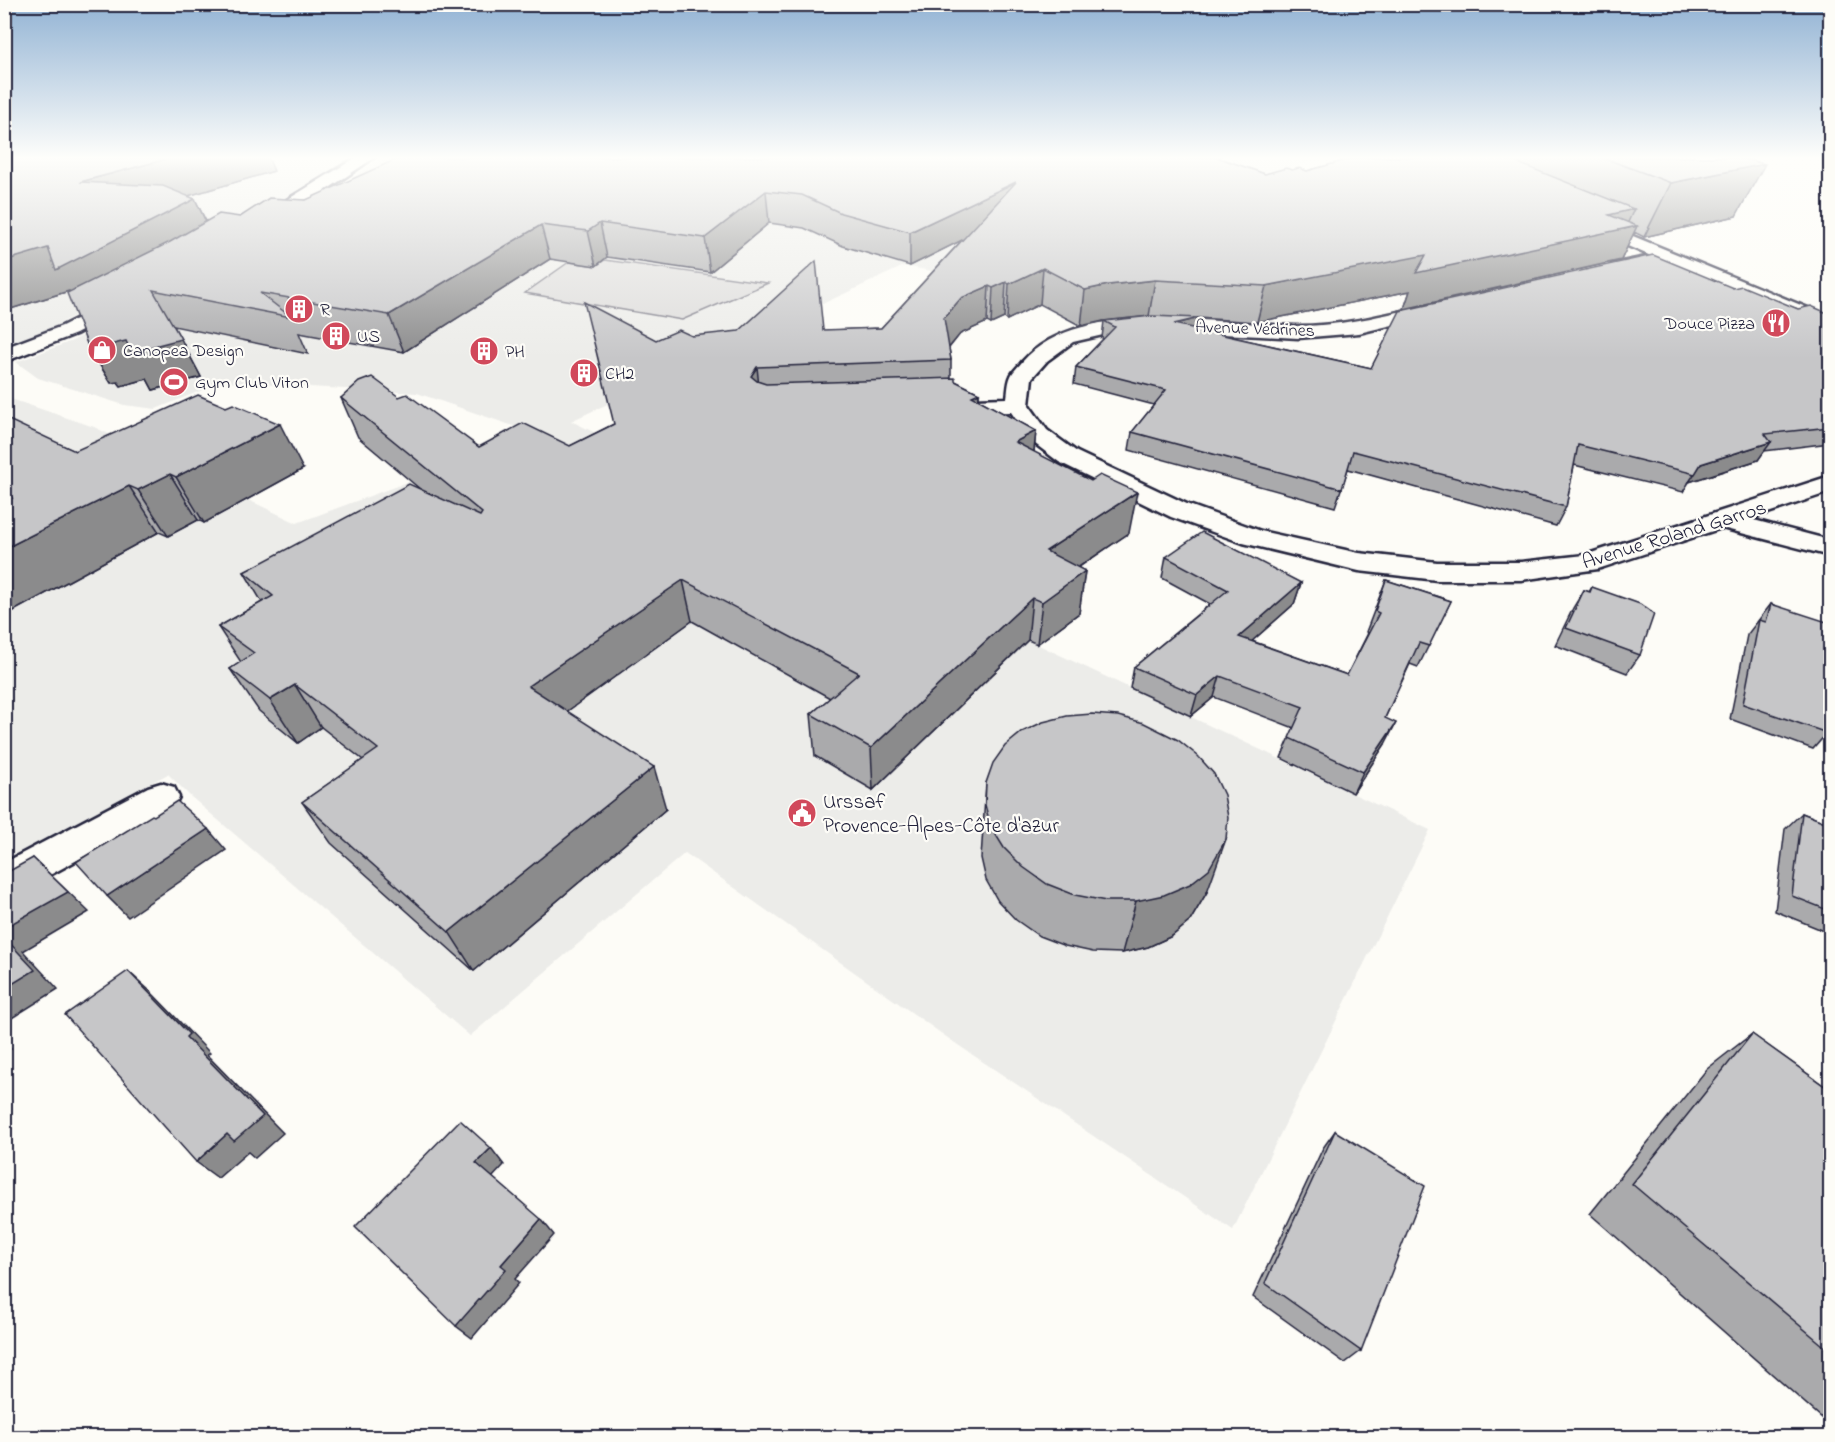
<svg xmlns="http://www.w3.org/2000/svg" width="1835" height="1442" viewBox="0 0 1835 1442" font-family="'Indie Flower',sans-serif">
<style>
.built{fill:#ecece9}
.green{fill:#dddcdb;stroke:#807f8b;stroke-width:1.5}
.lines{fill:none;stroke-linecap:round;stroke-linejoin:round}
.minor-casing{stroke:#22223b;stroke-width:5}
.minor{fill:#fdfcf7;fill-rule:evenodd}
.wall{fill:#aaaaac;stroke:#22223b;stroke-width:1.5}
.shaded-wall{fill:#8b8b8c;stroke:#22223b;stroke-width:1.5}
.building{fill:#c6c6c8;stroke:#22223b;stroke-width:1.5}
.labels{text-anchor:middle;stroke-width:4.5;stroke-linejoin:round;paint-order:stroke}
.far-poi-label{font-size:18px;fill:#22223b;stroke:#fdfcf7;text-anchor:start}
.far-street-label{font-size:18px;fill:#22223b;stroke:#fdfcf7}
.street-label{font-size:21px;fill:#22223b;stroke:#fdfcf7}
.poi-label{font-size:21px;fill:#22223b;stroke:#fdfcf7;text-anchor:start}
</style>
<rect width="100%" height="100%" fill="#fdfcf7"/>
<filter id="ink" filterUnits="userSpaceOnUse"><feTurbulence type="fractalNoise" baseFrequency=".0167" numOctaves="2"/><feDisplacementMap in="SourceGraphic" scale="12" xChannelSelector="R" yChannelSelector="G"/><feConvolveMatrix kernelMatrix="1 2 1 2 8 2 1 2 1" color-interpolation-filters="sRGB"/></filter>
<g filter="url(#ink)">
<g class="built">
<polygon points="5,157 348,157 344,159 347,160 278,206 146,279 33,337 5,348"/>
<polygon points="382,157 1327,157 932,271 904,266 571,421 785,525 1430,830 1233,1230 955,1043 685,853 470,1036 190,796 168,774 5,860 5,397 94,427 297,523 537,434 417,393 222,382 156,409 124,405 38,378 16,362 72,341 107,324 192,327 197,332 208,322 250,248"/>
</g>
<polygon class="green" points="605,260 768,283 682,320 525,293 569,262 596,266"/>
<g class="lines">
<g class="minor-casing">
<g id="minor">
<polygon points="357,157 375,157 297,210 263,225 257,224 254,220"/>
<polygon points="1589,218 1830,317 1830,330 1668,263 1619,274 1612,272 1610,268 1612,264 1651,256 1583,227 1580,223 1583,219"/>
<polygon points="120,297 127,299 130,303 127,307 76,334 4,362 4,348 62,326"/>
<path d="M 1440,302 L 1447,304 L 1450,308 L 1447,312 L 1359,333 L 1298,338 L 1149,330 L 1103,335 L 1073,342 L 1047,361 L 1032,378 L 1029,405 L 1047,430 L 1077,452 L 1189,505 L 1261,531 L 1359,553 L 1437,562 L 1521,562 L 1585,555 L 1830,476 L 1830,492 L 1750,519 L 1830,540 L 1830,556 L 1722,528 L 1598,569 L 1521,580 L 1437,580 L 1359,571 L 1243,543 L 1171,517 L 1059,462 L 1030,440 L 1011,412 L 943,414 L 935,412 L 931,407 L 935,402 L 943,400 L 1007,398 C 1008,392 1008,382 1011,376 C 1013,371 1019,366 1022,362 C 1081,295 1217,325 1297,326 C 1346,326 1393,313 1440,302 Z"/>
<polygon points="161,783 174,787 179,797 174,807 17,893 4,898 4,863 148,787"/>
</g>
</g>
<use href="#minor" class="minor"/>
</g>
<g class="wall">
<polygon points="4,157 274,171 187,196 195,199 206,221 240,217 306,200 1225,160 1265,174 1292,170 1307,171 1357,157 1737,157 1736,216 1644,237 1634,232 1621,260 1404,309 1410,291 1257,322 1199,318 1197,329 1371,368 1733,288 1798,309 1830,314 1830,443 1764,451 1758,460 1689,482 1683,492 1574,465 1566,507 1556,526 1348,469 1335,507 1129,450 1132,432 1154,405 1074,384 1076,367 1103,339 1102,338 1104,321 1149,316 1103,321 1081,326 1040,304 1007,320 1004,318 991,324 987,322 960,334 949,348 951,360 951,378 955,381 979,393 979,400 1036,431 1034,452 1129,533 1078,568 1085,571 1079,613 1037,644 1028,640 873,790 815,756 811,714 830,698 692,621 567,711 666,809 474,971 331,843 302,802 363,760 321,727 298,743 259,711 230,669 241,662 218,627 262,602 244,572 420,489 358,437 341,398 399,397 479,447 570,446 614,424 656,340 692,336 881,328 962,240 910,266 843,246 804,228 769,223 710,272 607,257 596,266 550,259 404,352 299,333 308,354 174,326 201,377 153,390 147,379 121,386 118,382 111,383 88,346 69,291 4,311"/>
<polygon points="4,422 75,451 303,469 204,523 198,520 168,536 159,532 6,615 9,619 4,621"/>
<polygon points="1166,557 1301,583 1294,604 1252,641 1347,675 1368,633 1366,632 1386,580 1451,601 1418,667 1410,664 1385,718 1385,744 1353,793 1281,758 1294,728 1214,697 1191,716 1130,688 1134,667 1210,604 1162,578"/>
<polygon points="1592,587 1640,655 1627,673 1555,645 1573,608 1584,590 1589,592"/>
<polygon points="1771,604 1827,733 1813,749 1730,719 1747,635"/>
<polygon points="986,783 1207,892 1190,921 1172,936 1148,947 1122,953 1093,952 1065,946 1039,936 1016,920 998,901 986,880 981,858"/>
<polygon points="1802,813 1830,824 1830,929 1827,932 1775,911 1785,829"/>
<polygon points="1752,1034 1830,1090 1830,1425 1590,1214 1707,1069"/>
<polygon points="1335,1131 1361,1351 1345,1363 1253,1297 1323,1148"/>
</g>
<g class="shaded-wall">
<polygon points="174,157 268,157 274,171 101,221 80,182"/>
<polygon points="1765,164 1736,216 1644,237 1671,183"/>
<polygon points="1016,182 1014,214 910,266 910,232"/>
<polygon points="766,191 769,223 710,272 705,238"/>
<polygon points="195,199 214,239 82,312 69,291 4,311 4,261"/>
<polygon points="1634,209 1625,229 1637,226 1621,260 1404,309 1410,291 1257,322 1266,286"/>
<polygon points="600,223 607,257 596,266 588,231"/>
<polygon points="541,225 550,259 404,352 389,315"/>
<polygon points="1043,268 1040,304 1007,320 1009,284"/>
<polygon points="1155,280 1149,316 1103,321 1081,326 1085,290 1108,285"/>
<polygon points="1006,282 1004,318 991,324 993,288"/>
<polygon points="989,286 987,322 960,334 943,355 944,318 961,298"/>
<polygon points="1199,318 1196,335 1174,324"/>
<polygon points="181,339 201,377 153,390 147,379 121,386 118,382 111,383 88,346 96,344 126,341"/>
<polygon points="757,367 761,406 751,376"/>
<polygon points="979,393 977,432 972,396"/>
<polygon points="280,424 303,469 204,523 176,477"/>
<polygon points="1036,431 1032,470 1015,442"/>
<polygon points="1771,442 1758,460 1689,482 1701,464"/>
<polygon points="170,474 198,520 168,536 138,490"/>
<polygon points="129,486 159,532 6,615 9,619 4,621 4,549"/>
<polygon points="1137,492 1129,533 1041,592 1046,551"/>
<polygon points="1085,571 1079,613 1037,644 1042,602"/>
<polygon points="683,580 692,621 544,728 528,686"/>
<polygon points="1301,583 1294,604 1233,658 1239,637"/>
<polygon points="1032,598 1028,640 873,790 871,748"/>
<polygon points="1220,676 1214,697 1191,716 1197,695"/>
<polygon points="295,685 321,727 298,743 270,700"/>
<polygon points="1396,723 1385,744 1353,793 1363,772"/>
<polygon points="654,767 666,809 474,971 449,932"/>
<polygon points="208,829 226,850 128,917 107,896"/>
<polygon points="1226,839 1207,892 1190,921 1172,936 1148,947 1122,953 1136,901"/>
<polygon points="33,858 89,912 23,951 58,989 4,1023 4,928"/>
<polygon points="128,971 150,991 210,1053 207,1055 283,1133 255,1158 248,1152 218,1178 196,1162 227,1134 186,1037"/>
<polygon points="4,1041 11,1049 4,1053"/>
<polygon points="491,1148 504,1165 490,1180 476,1163"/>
<polygon points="541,1219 554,1235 515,1279 519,1283 472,1338 456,1326 501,1265"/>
</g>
<g class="building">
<polygon points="4,157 174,157 80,182 163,186 195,199 56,270 48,248 4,261 4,190 10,188 9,174 4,174"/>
<polygon points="401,157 1220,157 1219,158 1265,174 1286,168 1292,170 1299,168 1307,171 1357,157 1503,157 1634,209 1609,215 1637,226 1416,273 1426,255 1266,286 1155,280 1108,285 1085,290 1043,268 1009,284 1006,282 993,288 989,286 961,298 944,318 951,360 757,367 751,376 757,381 766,384 955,378 955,381 979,393 972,396 1036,431 1015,442 1091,481 1100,475 1137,492 1046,551 1085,571 1042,602 1032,598 871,748 811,714 859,673 683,580 528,686 654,767 449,932 302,802 378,749 295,685 270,700 230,669 254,653 218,627 273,596 244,572 409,484 480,516 482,513 341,398 359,382 372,377 399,397 407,394 479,447 523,423 570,446 614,424 584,302 656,340 679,330 692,336 739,331 816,261 823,330 881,328 1016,182 910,232 841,213 802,195 766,191 705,238 600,223 588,231 541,225 389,315 260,293 291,317 153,290 181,339 131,352 126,341 98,348 96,344 88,346 67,293 170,242 219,214 240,217 269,198 306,200"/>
<polygon points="1601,157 1737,157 1765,164 1671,183"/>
<polygon points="1653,255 1733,288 1742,286 1798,309 1811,306 1830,314 1830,427 1765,434 1771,442 1701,464 1695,474 1578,445 1566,507 1353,451 1342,489 1132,432 1166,390 1076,367 1115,327 1104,321 1152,316 1199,318 1174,324 1371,368 1400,311"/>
<polygon points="198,395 226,407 233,404 280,424 176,477 170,474 138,490 129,486 4,549 4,501 12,498 4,493 4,422 9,420 75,451"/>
<polygon points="1202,532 1301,583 1239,637 1347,675 1379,613 1375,611 1386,580 1451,601 1429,646 1419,643 1385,718 1396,723 1363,772 1289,738 1303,707 1220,676 1197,695 1134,667 1228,590 1166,557"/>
<polygon points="1592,587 1640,604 1654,614 1640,655 1566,628 1584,590 1590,592"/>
<polygon points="1771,604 1830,623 1830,700 1827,733 1743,704 1759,620 1766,622"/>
<polygon points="1092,714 1118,716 1144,723 1178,740 1198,756 1214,774 1224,795 1228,817 1226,839 1209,869 1190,884 1164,895 1136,901 1106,901 1075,895 1047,884 1023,867 1004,848 991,827 985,805 986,783 993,763 1005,746 1022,732 1043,722 1067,716"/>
<polygon points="177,801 208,829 107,896 76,862 152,815 154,816"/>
<polygon points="1802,813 1830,824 1830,911 1792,896"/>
<polygon points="33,858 68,892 4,928 4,874"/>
<polygon points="4,937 35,970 4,989"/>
<polygon points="128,971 189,1034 186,1037 263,1116 234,1141 227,1134 196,1162 65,1015"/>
<polygon points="1752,1034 1830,1090 1830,1351 1632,1184"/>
<polygon points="460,1120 491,1148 476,1163 541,1219 501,1265 506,1269 456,1326 355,1227"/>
<polygon points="1335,1131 1425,1186 1361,1351 1265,1283"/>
</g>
</g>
<linearGradient id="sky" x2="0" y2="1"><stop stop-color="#92b3d4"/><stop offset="0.44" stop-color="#fefefb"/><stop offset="1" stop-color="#fefefb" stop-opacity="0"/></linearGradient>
<rect width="1835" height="359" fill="url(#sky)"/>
<defs>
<g id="building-disc" transform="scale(1.5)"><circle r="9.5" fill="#d1495b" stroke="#fdfcf7"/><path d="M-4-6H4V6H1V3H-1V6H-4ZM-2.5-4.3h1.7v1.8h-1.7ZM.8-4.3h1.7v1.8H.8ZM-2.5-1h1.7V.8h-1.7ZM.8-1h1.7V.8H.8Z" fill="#fff"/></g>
<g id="restaurant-disc" transform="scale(1.5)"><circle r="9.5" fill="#d1495b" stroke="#fdfcf7"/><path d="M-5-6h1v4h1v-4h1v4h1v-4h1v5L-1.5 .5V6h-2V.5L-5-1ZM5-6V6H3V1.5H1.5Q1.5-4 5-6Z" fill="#fff"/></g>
<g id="shop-disc" transform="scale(1.5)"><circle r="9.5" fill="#d1495b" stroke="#fdfcf7"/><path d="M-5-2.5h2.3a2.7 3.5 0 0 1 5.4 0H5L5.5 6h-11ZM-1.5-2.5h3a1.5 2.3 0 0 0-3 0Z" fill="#fff"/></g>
<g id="stadium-disc" transform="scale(1.5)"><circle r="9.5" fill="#d1495b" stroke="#fdfcf7"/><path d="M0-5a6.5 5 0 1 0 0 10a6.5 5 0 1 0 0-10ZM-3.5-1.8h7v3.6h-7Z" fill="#fff"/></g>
<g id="civic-disc" transform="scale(1.5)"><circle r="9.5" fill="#d1495b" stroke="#fdfcf7"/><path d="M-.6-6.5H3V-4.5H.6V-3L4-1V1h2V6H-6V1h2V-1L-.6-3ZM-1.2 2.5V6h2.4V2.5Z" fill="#fff"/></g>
</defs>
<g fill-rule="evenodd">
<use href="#building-disc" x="299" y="309"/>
<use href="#restaurant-disc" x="1776" y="323"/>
<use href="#building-disc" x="336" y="336"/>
<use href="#shop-disc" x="102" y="350"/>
<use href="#building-disc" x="484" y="351"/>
<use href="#building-disc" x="584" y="373"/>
<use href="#stadium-disc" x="174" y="382"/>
<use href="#civic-disc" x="802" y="813"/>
</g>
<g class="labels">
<g class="far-poi-label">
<text x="320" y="315">R</text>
<text x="1755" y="329" text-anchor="end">Douce Pizza</text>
<text x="357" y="342">US</text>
<text x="123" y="356">Canopea Design</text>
<text x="505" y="357">PH</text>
<text x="605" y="379">CH2</text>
<text x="195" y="388">Gym Club Viton</text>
</g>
<g class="far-street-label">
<text transform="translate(1255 328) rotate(2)" y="6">Avenue Védrines</text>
</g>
<g class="street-label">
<text transform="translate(1674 534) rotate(-17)" y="7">Avenue Roland Garros</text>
</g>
<g class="poi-label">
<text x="823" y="808">Urssaf<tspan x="823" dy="24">Provence-Alpes-Côte d'azur</tspan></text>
</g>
</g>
<rect width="1835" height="1442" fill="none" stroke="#fdfcf7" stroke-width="24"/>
<rect x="12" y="12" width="1811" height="1418" fill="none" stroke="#22223b" stroke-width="2" filter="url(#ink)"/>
</svg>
